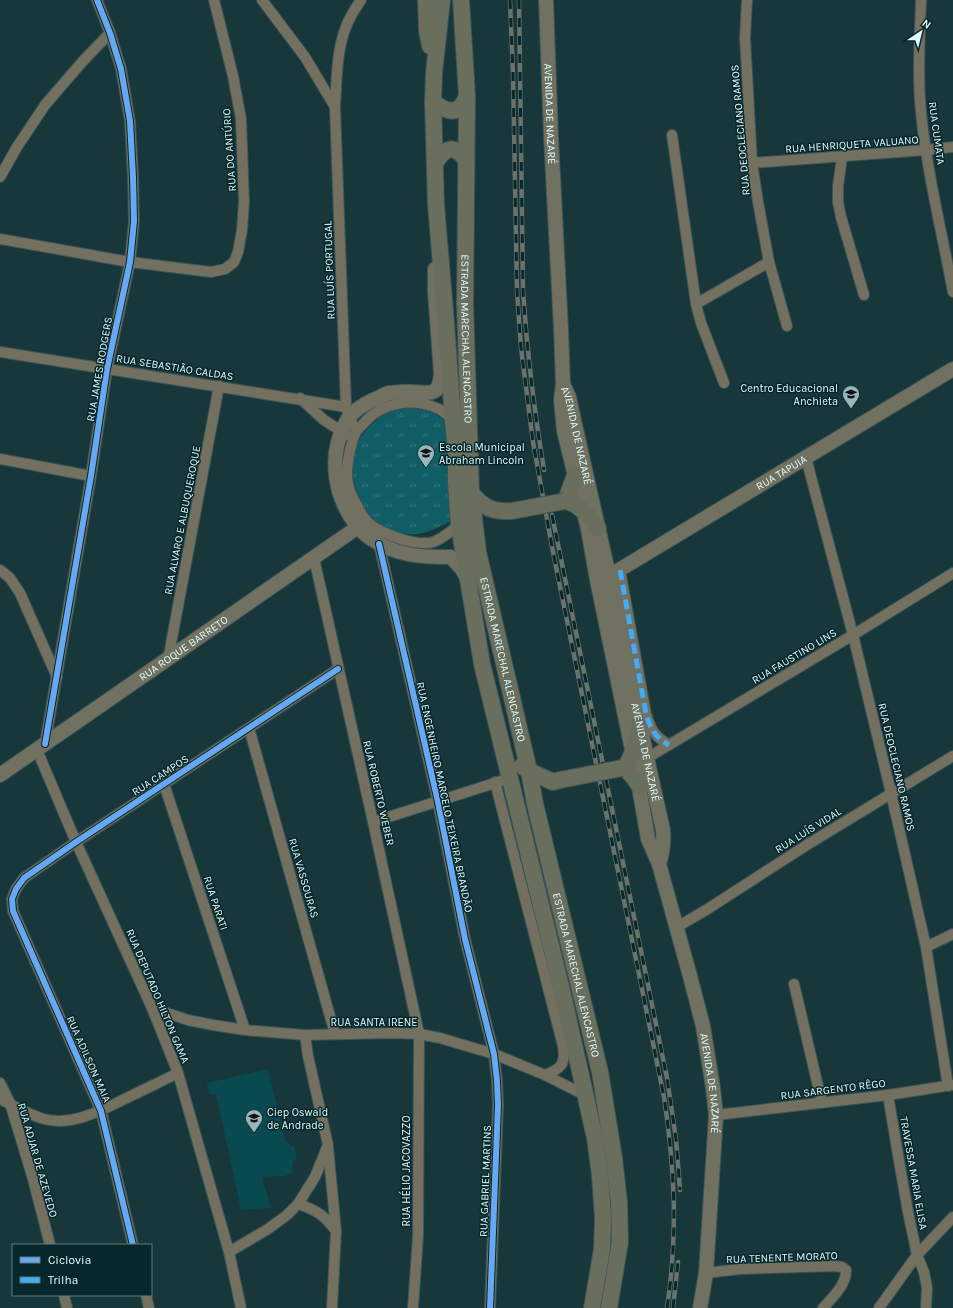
<svg xmlns="http://www.w3.org/2000/svg" width="953" height="1308" viewBox="0 0 953 1308" font-family="Karla,sans-serif">
<style>
.built{fill:#094950}
.grass{fill:url(#grass-tufts)}
.lines{fill:none;stroke-linecap:round;stroke-linejoin:round}
.street-casing{stroke:#3b5458;stroke-width:12}
.secondary-casing{stroke:#3b5458;stroke-width:16}
.primary-casing{stroke:#3b5458;stroke-width:18}
.street{stroke:#737060;stroke-width:10}
.secondary{stroke:#707160;stroke-width:14}
.primary{stroke:#6a6e5d;stroke-width:16}
.rail-casing{stroke:#69726b;stroke-width:4.5}
.rail{stroke:#07272b;stroke-width:3;stroke-dasharray:9;stroke-linecap:butt}
.primary-bridge-casing{stroke:#3b5458;stroke-width:18;stroke-linecap:butt}
.primary-bridge{stroke:#6a6e5d;stroke-width:16}
.quiet{stroke:#42abf6;stroke-width:5;stroke-dasharray:10 5;stroke-linecap:butt}
.cycleway-casing{stroke:#07272b;stroke-width:8}
.cycleway{stroke:#66a8f1;stroke-width:6}
.labels{text-anchor:middle;stroke-width:3;stroke-linejoin:round;paint-order:stroke}
.street-label{font-size:11px;fill:#e0fbfe;stroke:#07272b}
.poi-label{font-size:11px;fill:#e0fbfe;stroke:#07272b;text-anchor:start}
</style>
<defs>
<pattern id="grass-tufts" width="24" height="20" patternUnits="userSpaceOnUse"><rect width="24" height="20" fill="#115d65"/><path d="M3 7l-1-3M5 7V3M7 7l1-3M15 17l-1-3M17 17v-4M19 17l1-3" fill="none" stroke="#33757c"/></pattern>
</defs>
<rect width="100%" height="100%" fill="#18373b"/>
<polygon class="built" points="268,1069 285,1140 290,1145 294,1147 297,1156 292,1164 293,1173 284,1176 262,1177 271,1208 241,1210 216,1094 209,1094 207,1083"/>
<path class="grass" d="M 401,408 C 420,408 432,409 446,422 L 451,521 C 441,526 429,533 417,534 C 401,536 378,529 368,515 C 363,509 360,501 357,493 C 347,465 352,442 374,422 C 379,418 384,413 389,411 C 393,410 397,409 401,408 Z"/>
<g class="lines">
<g class="street-casing">
<g id="street">
<polyline points="262,0 305,57 335,107"/>
<polyline points="747,0 745,38 752,163 758,202 769,262 787,326"/>
<path d="M 921,0 C 920,37 917,76 921,112 C 927,173 942,233 953,292"/>
<polyline points="672,135 696,304"/>
<polyline points="842,157 838,186 838,202 841,217 864,295"/>
<polyline points="752,163 926,150 953,147"/>
<polyline points="0,177 17,147 45,105 83,61 110,33"/>
<polyline points="0,239 130,262 211,272 225,269 234,262 238,252 242,230 244,202 241,119 233,76 214,0"/>
<polyline points="0,352 346,407"/>
<polyline points="724,383 701,323 696,304 769,262"/>
<polyline points="300,398 324,420 347,435"/>
<path d="M 453,420 C 448,416 444,411 439,409 C 413,397 382,402 364,423 C 361,426 358,429 356,432 C 353,438 352,444 350,450 C 345,473 345,487 358,507 C 360,512 363,517 366,520 C 372,528 385,533 395,537 C 405,541 422,545 433,542 C 442,539 451,531 459,525"/>
<path d="M 356,431 L 349,416 L 346,407 L 335,107 C 337,77 336,43 351,16 C 354,10 358,5 361,0"/>
<polyline points="806,458 853,635 891,793 926,947 948,1086"/>
<polyline points="0,459 91,476"/>
<polyline points="379,544 438,802 465,939 494,1054 497,1081 498,1105 490,1308"/>
<polyline points="314,558 373,822 419,1034 418,1236 413,1308"/>
<polyline points="0,570 10,578 20,593 57,677"/>
<path d="M 620,570 L 646,714 C 651,730 654,736 669,745"/>
<polyline points="168,660 219,386"/>
<polyline points="249,728 335,1034"/>
<polyline points="45,744 91,476 107,369 130,262 134,221 133,177 130,121 121,69 110,33 97,0"/>
<polyline points="37,750 76,842 152,1008 178,1073 229,1252 241,1308"/>
<polyline points="647,758 853,635 953,573"/>
<path d="M 495,782 L 563,1046 C 566,1064 561,1069 545,1075"/>
<polyline points="164,784 245,1030"/>
<polyline points="373,822 501,781"/>
<polyline points="677,927 706,910 810,843 953,756"/>
<polyline points="926,947 953,934"/>
<polyline points="794,984 822,1103"/>
<polyline points="152,1008 188,1020 213,1025 245,1030 305,1035 393,1033 419,1034 440,1038 494,1054 545,1075 587,1096"/>
<polyline points="0,1083 10,1103 33,1179 50,1245"/>
<polyline points="888,1095 899,1161 908,1212 917,1255 924,1272 927,1288 926,1308"/>
<path d="M 0,1099 C 14,1106 29,1115 44,1119 C 74,1127 105,1108 131,1096 C 147,1088 162,1081 178,1073"/>
<polyline points="716,1115 888,1095 953,1085"/>
<polyline points="328,1147 336,1231 332,1308"/>
<path d="M 298,1204 C 317,1210 325,1216 336,1231"/>
<polyline points="133,1245 101,1111 13,911 12,899 16,889 24,878 76,842 338,669"/>
<polyline points="229,1252 268,1229 287,1215 298,1204 315,1177 328,1145 308,1056 305,1035"/>
<path d="M 706,1273 L 740,1269 L 835,1266 L 842,1267 L 846,1270 C 847,1284 832,1298 823,1308"/>
<polyline points="64,1295 67,1308"/>
<polyline points="146,1295 149,1308"/>
<polyline points="879,1308 917,1255 953,1217"/>
</g>
</g>
<g class="secondary-casing">
<g id="secondary">
<path id="s1" d="M 546,0 L 551,137 L 561,329 L 563,384 L 569,397 L 573,416 L 609,576 L 632,690 L 640,724 L 647,758 L 663,830 C 664,843 663,852 659,864"/>
<path d="M 435,269 L 435,292 L 441,374 C 440,381 440,390 432,392 C 427,394 420,392 414,392 C 406,391 398,392 390,393 C 384,394 379,398 373,400 C 365,404 357,408 351,415 C 348,418 346,422 344,426 C 334,446 333,468 339,491 C 344,508 355,528 370,538 C 397,556 420,557 451,557 L 462,569 L 467,578"/>
<path id="s2" d="M 563,384 L 561,400 L 564,431 L 588,529 L 597,580 L 635,764 L 648,839 L 659,864 L 690,976 L 703,1026 L 713,1088 L 716,1115 L 706,1273 L 700,1308"/>
<path id="s3" d="M 609,576 L 953,369"/>
<path id="s4" d="M 0,775 L 358,527"/>
</g>
</g>
<g class="primary-casing">
<g id="primary">
<polyline points="426,0 427,31 430,46"/>
<polyline points="442,0 434,73 433,102 436,205 446,323 453,420 456,451 456,482 459,525 482,664 562,991 595,1138 600,1175 603,1218 602,1249 592,1308"/>
<path id="s5" d="M 461,0 L 467,96 L 465,304 L 471,493 L 478,552 L 529,771 L 535,804 L 600,1072 L 614,1158 L 619,1202 L 620,1242 L 609,1308"/>
<path d="M 433,102 C 448,113 459,116 467,96"/>
<path d="M 436,162 C 446,146 455,145 466,160"/>
<path d="M 471,493 C 484,508 492,512 512,511"/>
<polyline points="566,500 575,475"/>
<path d="M 565,501 C 579,503 590,517 598,528"/>
<polyline points="522,766 529,771 553,782 560,780"/>
<path d="M 622,768 L 625,768 C 633,754 638,740 640,724"/>
<polyline points="625,768 634,778 640,787"/>
</g>
</g>
<use href="#street" class="street"/>
<use href="#secondary" class="secondary"/>
<use href="#primary" class="primary"/>
<g class="rail-casing">
<g id="rail">
<path d="M 510,0 L 513,74 L 517,291 L 521,348 L 533,442 L 553,552 L 664,1097 C 675,1170 678,1236 667,1308"/>
<path d="M 519,0 L 523,291 C 527,351 534,410 544,470"/>
<polyline points="552,515 667,1078 676,1139 680,1190"/>
<polyline points="673,1308 678,1262"/>
</g>
</g>
<use href="#rail" class="rail"/>
<g class="primary-bridge-casing">
<g id="primary-bridge">
<polyline points="512,511 565,501"/>
<polyline points="560,780 622,768"/>
</g>
</g>
<use href="#primary-bridge" class="primary-bridge"/>
<path class="quiet" d="M 620,570 L 646,714 C 651,730 654,736 669,745"/>
<g class="cycleway-casing">
<g id="cycleway">
<polyline points="379,544 438,802 465,939 494,1054 497,1081 498,1105 490,1308"/>
<polyline points="45,744 91,476 107,369 130,262 134,221 133,177 130,121 121,69 110,33 97,0"/>
<polyline points="133,1245 101,1111 13,911 12,899 16,889 24,878 76,842 338,669"/>
</g>
</g>
<use href="#cycleway" class="cycleway"/>
</g>
<defs>
<g id="school-pin" transform="scale(0.9)"><path d="M0 17L-7.5 6A9.5 9.5 0 1 1 7.5 6Z" fill="#9ab6ba" stroke="#07272b"/><path d="M0-5L7-2L0 1L-7-2ZM-4 1L0 2.5L4 1V4Q0 6-4 4Z" fill="#111"/></g>
</defs>
<g fill-rule="evenodd">
<use href="#school-pin" x="851" y="394"/>
<use href="#school-pin" x="426" y="453"/>
<use href="#school-pin" x="254" y="1118"/>
</g>
<g class="labels">
<g class="street-label">
<text dy="4" stroke="none"><textPath href="#s1" startOffset="114">AVENIDA DE NAZARÉ</textPath></text>
<text transform="translate(740 130) rotate(-95)" y="4">RUA DEOCLECIANO RAMOS</text>
<text transform="translate(937 133) rotate(82)" y="4">RUA CUMATA</text>
<text transform="translate(852 144) rotate(-4)" y="4">RUA HENRIQUETA VALUANO</text>
<text transform="translate(229 150) rotate(-94)" y="4">RUA DO ANTÚRIO</text>
<text transform="translate(329 270) rotate(-92)" y="4">RUA LUÍS PORTUGAL</text>
<text dy="4" stroke="none"><textPath href="#s5" startOffset="339">ESTRADA MARECHAL ALENCASTRO</textPath></text>
<text transform="translate(175 367) rotate(9)" y="4">RUA SEBASTIÃO CALDAS</text>
<text transform="translate(99 369) rotate(-80)" y="4">RUA JAMES RODGERS</text>
<text dy="4" stroke="none"><textPath href="#s1" startOffset="438">AVENIDA DE NAZARÉ</textPath></text>
<text dy="4" stroke="none"><textPath href="#s3" startOffset="201">RUA TAPUIA</textPath></text>
<text transform="translate(182 520) rotate(-79)" y="4">RUA ALVARO E ALBUQUEROQUE</text>
<text dy="4" stroke="none"><textPath href="#s4" startOffset="223">RUA ROQUE BARRETO</textPath></text>
<text transform="translate(794 656) rotate(-31)" y="4">RUA FAUSTINO LINS</text>
<text dy="4" stroke="none"><textPath href="#s5" startOffset="663">ESTRADA MARECHAL ALENCASTRO</textPath></text>
<text dy="4" stroke="none"><textPath href="#s1" startOffset="762">AVENIDA DE NAZARÉ</textPath></text>
<text transform="translate(897 767) rotate(77)" y="4">RUA DEOCLECIANO RAMOS</text>
<text transform="translate(160 775) rotate(-33)" y="4">RUA CAMPOS</text>
<text transform="translate(379 793) rotate(77)" y="4">RUA ROBERTO WEBER</text>
<text transform="translate(445 797) rotate(78)" y="4">RUA ENGENHEIRO MARCELO TEIXEIRA BRANDÃO</text>
<text transform="translate(808 830) rotate(-32)" y="4">RUA LUÍS VIDAL</text>
<text transform="translate(304 878) rotate(74)" y="4">RUA VASSOURAS</text>
<text transform="translate(216 903) rotate(72)" y="4">RUA PARATI</text>
<text dy="4" stroke="none"><textPath href="#s5" startOffset="987">ESTRADA MARECHAL ALENCASTRO</textPath></text>
<text transform="translate(158 996) rotate(67)" y="4">RUA DEPUTADO HILTON GAMA</text>
<text x="374" y="1026">RUA SANTA IRENE</text>
<text transform="translate(89 1059) rotate(66)" y="4">RUA ADILSON MAIA</text>
<text dy="4" stroke="none"><textPath href="#s2" startOffset="717">AVENIDA DE NAZARÉ</textPath></text>
<text transform="translate(833 1089) rotate(-7)" y="4">RUA SARGENTO RÊGO</text>
<text transform="translate(38 1160) rotate(74)" y="4">RUA ADJAR DE AZEVEDO</text>
<text transform="translate(406 1171) rotate(-90)" y="4">RUA HÉLIO JACOVAZZO</text>
<text transform="translate(914 1173) rotate(80)" y="4">TRAVESSA MARIA ELISA</text>
<text transform="translate(485 1181) rotate(-88)" y="4">RUA GABRIEL MARTINS</text>
<text transform="translate(782 1257) rotate(-2)" y="4">RUA TENENTE MORATO</text>
</g>
<g class="poi-label">
<text x="838" y="392" text-anchor="end">Centro Educacional<tspan x="838" dy="13">Anchieta</tspan></text>
<text x="439" y="451">Escola Municipal<tspan x="439" dy="13">Abraham Lincoln</tspan></text>
<text x="267" y="1116">Ciep Oswald<tspan x="267" dy="13">de Andrade</tspan></text>
</g>
</g>
<rect x="12" y="1244" width="140" height="52" fill="#07272b" stroke="#5e7c7f"/>
<rect x="20" y="1257" width="20" height="6" fill="#66a8f1" stroke="#5e7c7f"/>
<text x="48" y="1264" font-size="12" fill="#e0fbfe">Ciclovia</text>
<rect x="20" y="1277" width="20" height="6" fill="#42abf6" stroke="#5e7c7f"/>
<text x="48" y="1284" font-size="12" fill="#e0fbfe">Trilha</text>
<g transform="translate(921 32) rotate(35)" stroke="#07272b" stroke-width="3" paint-order="stroke">
<path d="M0-3L7 15L0 10L-7 15Z" fill="#e0fbfe"/>
<text y="-6" font-size="11" font-weight="bold" text-anchor="middle" fill="#e0fbfe">N</text>
</g>
</svg>
